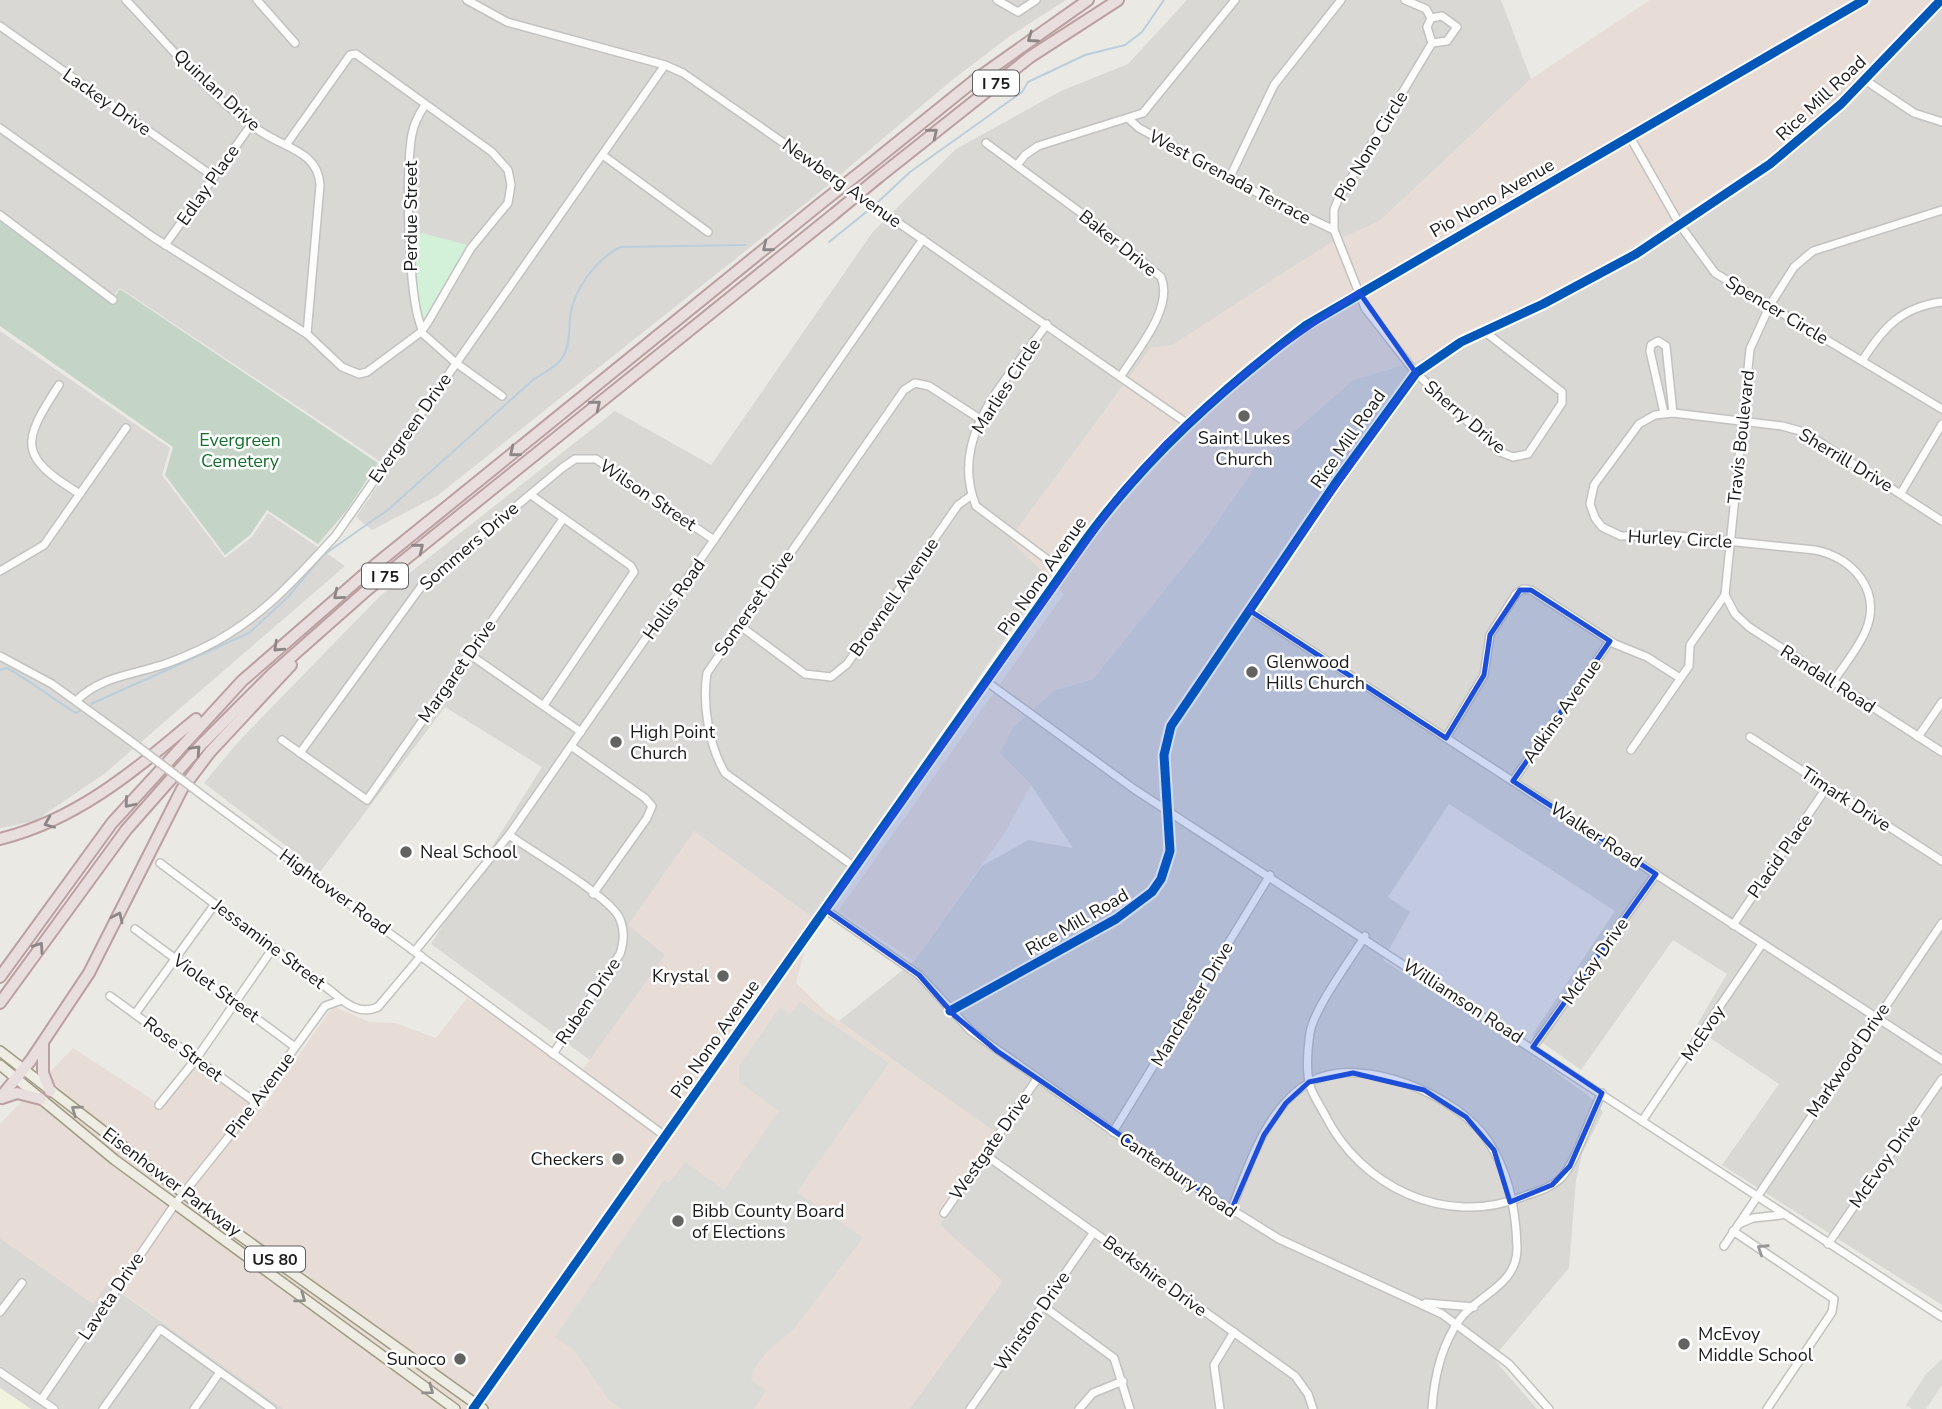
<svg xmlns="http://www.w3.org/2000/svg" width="1942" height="1409" viewBox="0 0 1942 1409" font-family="'Nunito Sans',sans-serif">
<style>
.residential{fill:#d9d8d5}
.commercial{fill:#e7dcd6}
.education{fill:#f1f3df}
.cemetery{fill:#c4d4c7}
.park{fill:#d3f0d8}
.parking{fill:#dadad7}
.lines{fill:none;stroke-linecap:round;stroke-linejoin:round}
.stream{stroke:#bacedb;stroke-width:2}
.minor-casing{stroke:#c2c2c0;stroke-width:10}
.major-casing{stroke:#9e9a83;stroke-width:12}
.highway-casing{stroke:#bc9fa1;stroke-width:14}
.minor{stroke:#fcfcfb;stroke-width:7}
.major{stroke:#efece3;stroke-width:9}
.highway{stroke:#e8dedd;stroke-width:10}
.minor-bridge-casing{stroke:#c2c2c0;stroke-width:10;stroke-linecap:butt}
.highway-bridge-casing{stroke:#bc9fa1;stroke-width:14;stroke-linecap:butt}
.minor-bridge{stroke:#fcfcfb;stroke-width:7}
.highway-bridge{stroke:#e8dedd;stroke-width:10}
.cycleway-casing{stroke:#fff;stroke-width:13}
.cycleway{stroke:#0057b8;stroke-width:9}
.oneway{stroke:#8c8686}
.oneway2{stroke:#908e89}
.oneway3{stroke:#979796}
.marked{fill:#1d4ed8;fill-opacity:0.2;stroke:#1d4ed8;stroke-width:5;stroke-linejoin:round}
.poi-dot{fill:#636361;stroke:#fff;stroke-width:2.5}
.labels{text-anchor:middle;stroke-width:5;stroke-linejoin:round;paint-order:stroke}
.shield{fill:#fff;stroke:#5f5f5f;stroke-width:2}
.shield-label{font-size:16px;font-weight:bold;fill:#1b1b1b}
.street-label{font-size:18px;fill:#1b1b1b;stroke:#fff}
.poi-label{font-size:18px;fill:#1b1b1b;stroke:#fff;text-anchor:start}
.park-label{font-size:18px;fill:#13702c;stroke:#fff}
</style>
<rect width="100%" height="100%" fill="#eae9e4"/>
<g class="residential">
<polygon points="0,0 1066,0 1007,38 951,81 821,191 437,496 372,530 356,517 390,468 120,288 113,296 0,211"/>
<polygon points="1187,0 1501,0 1531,79 1381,220 1288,270 1172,346 1151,348 1010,539 1048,577 813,918 694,831 666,955 590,1060 431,944 542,767 445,707 320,872 204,783 239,741 379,597 615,411 711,465 872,233 956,149 1061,91 1128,64"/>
<polygon points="1934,0 1942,0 1942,1305 1722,1165 1779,1084 1695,1028 1727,974 1673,940 1581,1070 1532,1035 1615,911 1449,804 1388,897 1410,912 1383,960 1521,1047 1589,1096 1603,1112 1582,1154 1576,1180 1569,1268 1493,1358 1537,1409 909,1409 998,1288 940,1225 904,1068 839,1021 914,961 982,866 1028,840 1073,848 1031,785 999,753 1014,726 1055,690 1093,679 1203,542 1258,463 1353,380 1419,360 1587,276 1687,213 1772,155 1872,64"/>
<polygon points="0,331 170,448 162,475 225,558 252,537 268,513 345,566 104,774 35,821 0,828"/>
<polygon points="0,1238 93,1303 107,1283 284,1409 31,1409 0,1388"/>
</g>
<g class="commercial">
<polygon points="1650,0 1934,0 1872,64 1772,155 1587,276 1419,360 1353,380 1258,463 1203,542 1093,679 1055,690 1014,726 1000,753 1031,785 1005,832 914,961 838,911 1064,594 1010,539 1151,348 1172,345 1330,243 1381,220 1531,79"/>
<polygon points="694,831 813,918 796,983 826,1012 1001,1136 940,1225 1003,1281 909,1409 284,1409 108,1283 93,1304 0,1238 0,1124 73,1048 159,1104 195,1054 262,1109 333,1006 369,1022 395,1023 436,1038 467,998 581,1072 665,955 628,925"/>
</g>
<polygon class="education" points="0,1388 31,1409 0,1409"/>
<polygon class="cemetery" points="0,220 111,301 120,289 378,463 347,510 318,544 267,510 250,535 225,555 165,475 173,447 0,326"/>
<polygon class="park" points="414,231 468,245 443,295 422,324 413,279"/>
<g class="parking">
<polygon points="800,1002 889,1063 797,1192 863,1238 793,1330 767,1351 753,1370 751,1380 766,1391 753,1409 622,1409 609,1400 574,1350 555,1337 664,1180 669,1183 685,1162 724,1190 779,1111 739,1082 739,1066 780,1007 790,1014"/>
<polygon points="1942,1359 1942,1385 1926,1409 1912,1409 1906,1405 1926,1374"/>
</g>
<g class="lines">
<g class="stream">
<polyline points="878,202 910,172 1022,92 1028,82 1085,55 1125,45 1142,32 1164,0"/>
<polyline points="829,242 870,209"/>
<path d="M 0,670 L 7,668 C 31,681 52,699 76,713 L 81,710"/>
<path d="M 91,704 L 249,633 L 288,597 L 322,556 L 389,509 L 534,379 C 545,372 558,366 564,355 C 570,344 569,329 570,317 C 574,288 596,260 620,247 L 745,245"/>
</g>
<g class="minor-casing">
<g id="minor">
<path d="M 126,0 C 168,44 210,97 260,131 C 284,148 318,151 320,185 L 307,334"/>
<polyline points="257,0 295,43"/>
<polyline points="467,0 507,22 665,65 683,73 1188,424"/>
<polyline points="997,0 1018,12 1036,0"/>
<polyline points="1405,0 1426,9 1431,18"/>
<polygon points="1442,16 1457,27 1447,41 1432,43 1427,27 1431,18"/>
<polyline points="0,26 214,177"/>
<polyline points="1432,43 1337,202 1334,210 1334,230 1365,308 1416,373 1500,452 1513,457 1528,454 1562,403 1562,392 1484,331"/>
<polyline points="1865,80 1914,113 1942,122"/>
<polyline points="1129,119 1139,128 1265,197 1334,230"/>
<polyline points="0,128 153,237 307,334 342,367 359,374 367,372 421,332 428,322 471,248 508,203 511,185 508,170 492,152 356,54 350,55 286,145"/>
<polyline points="1630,137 1680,225 1715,273 1942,409"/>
<path d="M 986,143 L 1103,229 L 1161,277 C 1174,308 1137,350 1121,376"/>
<polyline points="604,156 708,232"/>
<polyline points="1017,165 1025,155 1038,146 1143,113 1235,0"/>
<polyline points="1230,177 1274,85 1341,0"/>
<polyline points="0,215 113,300"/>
<polyline points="165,245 251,125"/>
<path d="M 1047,324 C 1009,378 947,435 976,506 L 1064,572"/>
<path d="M 422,329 C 408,298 405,170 412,134 C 414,123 419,114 425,105"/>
<polyline points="421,332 456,363 502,396"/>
<path d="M 1862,361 C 1883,328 1901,307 1942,302"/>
<path d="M 59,385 C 21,443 18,456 80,494"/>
<polyline points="1664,413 1650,351 1651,345 1658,341 1666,346 1673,413"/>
<polyline points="1901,493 1942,424"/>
<polyline points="531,495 631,566 634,572 544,705"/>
<polyline points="0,571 44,545 126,428"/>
<polyline points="1725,595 1735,614 1749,627 1942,752"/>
<polyline points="1249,610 1942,1060"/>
<polyline points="739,625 805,674 831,677 847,664 958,505 972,495"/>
<polyline points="469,654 581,732"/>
<polyline points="0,656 52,684 128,739"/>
<polyline points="987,682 1134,789 1942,1317"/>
<path d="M 1833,682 C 1844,665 1858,649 1866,630 C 1882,590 1852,557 1815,550 L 1669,535 L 1621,536 L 1602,527 L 1595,518 L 1590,504 L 1594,485 L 1639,424 L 1655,415 L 1673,413 L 1782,426 L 1804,432 L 1942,521"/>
<path d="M 77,700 C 100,678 126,676 155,667 C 171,663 186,656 201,649 C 257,623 295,580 336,535 L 665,65"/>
<polyline points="1750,737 1942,861"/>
<polyline points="1918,737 1942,702"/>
<polyline points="1446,738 1484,675 1490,635 1516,594 1523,589 1531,590 1615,644 1647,657 1680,678"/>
<polyline points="282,740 367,800 563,519"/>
<polyline points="571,746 645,798 652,806 647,818 593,894"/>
<polyline points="1631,750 1689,666 1690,645 1725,595 1750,349 1770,305 1794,267 1813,251 1942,210"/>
<polyline points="300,753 423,584 562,468 575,459 596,459 714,540"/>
<polyline points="1513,781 1610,641"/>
<polyline points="206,798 665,1136"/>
<path d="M 509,835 C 533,852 607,895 619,917 C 625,930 624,941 620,954 L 553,1054"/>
<path d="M 160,863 L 331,991 C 344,1002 359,1016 378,1007 L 421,956"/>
<path d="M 856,868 L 725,773 C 709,746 702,704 707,673 L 904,390 L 915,383 L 929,386 L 980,419"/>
<polyline points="826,910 919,975 971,1031 1168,1170 1279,1239 1442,1314 1509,1364 1549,1409"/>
<polyline points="1733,925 1827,787"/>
<polyline points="135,929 295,1047"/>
<path d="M 1365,936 C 1351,959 1313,1010 1310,1033 C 1308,1047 1306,1067 1309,1081 C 1310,1092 1320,1105 1325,1115 C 1361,1187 1445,1227 1522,1197 C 1535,1192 1549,1189 1560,1179 C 1576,1164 1590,1115 1602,1093"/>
<polyline points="415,951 509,835 923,239"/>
<polyline points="110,996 255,1102"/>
<polyline points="950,1011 1116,919 1152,892 1161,879 1170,851 1164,755 1171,726 1335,484 1416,373 1461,342 1543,304 1636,254 1770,164 1841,104 1941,0"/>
<polyline points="135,1014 215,904"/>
<polyline points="1533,1047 1656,874"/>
<polyline points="159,1105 196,1059 273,948"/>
<polyline points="1642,1121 1762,944"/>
<polyline points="1113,1132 1270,875"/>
<polyline points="984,1154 1295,1376 1308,1394 1313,1409"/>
<path d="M 1231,1211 C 1247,1168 1267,1106 1310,1082 C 1361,1053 1459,1096 1488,1141 C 1508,1171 1516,1211 1517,1247 C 1518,1285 1479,1294 1460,1319 C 1442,1344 1434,1378 1432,1409"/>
<polyline points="944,1213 1037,1079"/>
<polyline points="1739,1224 1753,1218 1781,1215"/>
<polyline points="1733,1231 1834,1299 1832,1312 1767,1409"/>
<polyline points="1828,1244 1942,1079"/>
<polyline points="1724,1246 1942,923"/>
<polyline points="1426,1303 1474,1307"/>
<polyline points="1043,1306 1114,1358 1130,1409"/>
<polyline points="0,1312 22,1283"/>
<polyline points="0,1372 54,1409"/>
<polyline points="41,1400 175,1204 246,1115 325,1006 339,1001"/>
<polyline points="103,1409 160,1329 272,1409"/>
<polyline points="194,1409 220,1372"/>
<polyline points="970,1409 1094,1232"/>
<polyline points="1079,1409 1093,1393 1123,1381"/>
<polyline points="1220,1409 1214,1365 1234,1332"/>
</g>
</g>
<g class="major-casing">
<g id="major">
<polyline points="0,1051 217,1219 483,1409"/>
<polyline points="0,1065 115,1160 455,1409"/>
<path d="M 473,1409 L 1084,542 C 1146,457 1222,389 1305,326 L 1864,0"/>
</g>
</g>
<g class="highway-casing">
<g id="highway">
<polyline points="867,167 975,80 1088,0"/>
<polyline points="880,176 1030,57 1118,0"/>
<path d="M 0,839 C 79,819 135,770 196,719"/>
<polyline points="0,977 112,823 242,681 375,565 820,204"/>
<polyline points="0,1003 126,830 201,745 272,674 367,590 834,214"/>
<polyline points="43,1043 43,1073 50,1091"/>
<polyline points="0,1098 31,1060 89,973 182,789 210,752 291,665"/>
<polyline points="2,1098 17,1093 41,1099"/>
</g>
</g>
<use href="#minor" class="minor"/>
<use href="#major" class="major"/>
<use href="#highway" class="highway"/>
<g class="minor-bridge-casing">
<polyline id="minor-bridge" points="128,739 206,798"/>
</g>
<g class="highway-bridge-casing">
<g id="highway-bridge">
<polyline points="820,204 867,167"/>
<polyline points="834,214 880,176"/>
</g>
</g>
<use href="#minor-bridge" class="minor-bridge"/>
<use href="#highway-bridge" class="highway-bridge"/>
<g class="cycleway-casing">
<g id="cycleway">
<polyline points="950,1011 1116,919 1152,892 1161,879 1170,851 1164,755 1171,726 1335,484 1416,373 1461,342 1543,304 1636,254 1770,164 1841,104 1941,0"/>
<path d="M 473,1409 L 1084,542 C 1146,457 1222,389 1305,326 L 1864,0"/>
</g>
</g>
<use href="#cycleway" class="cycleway"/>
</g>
<defs><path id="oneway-chevron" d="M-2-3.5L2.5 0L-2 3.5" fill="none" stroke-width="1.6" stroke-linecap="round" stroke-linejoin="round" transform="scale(1.75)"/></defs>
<g class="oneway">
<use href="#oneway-chevron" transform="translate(1032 38) rotate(145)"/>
<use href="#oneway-chevron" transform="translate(933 133) rotate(-39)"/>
<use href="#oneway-chevron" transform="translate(767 247) rotate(141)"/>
<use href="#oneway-chevron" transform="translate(596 405) rotate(-39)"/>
<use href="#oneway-chevron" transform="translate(514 452) rotate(141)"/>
<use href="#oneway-chevron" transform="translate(419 548) rotate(-39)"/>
<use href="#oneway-chevron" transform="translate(338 595) rotate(140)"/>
<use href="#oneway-chevron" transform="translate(278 647) rotate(137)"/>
<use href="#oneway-chevron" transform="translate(196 750) rotate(-47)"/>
<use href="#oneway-chevron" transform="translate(129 803) rotate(130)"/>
<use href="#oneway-chevron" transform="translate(49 823) rotate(157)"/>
<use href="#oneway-chevron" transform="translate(118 917) rotate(-65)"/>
<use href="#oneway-chevron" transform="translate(39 947) rotate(-55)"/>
</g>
<g class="oneway2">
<use href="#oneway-chevron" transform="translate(76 1110) rotate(-144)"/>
<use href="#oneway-chevron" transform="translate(301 1298) rotate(36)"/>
<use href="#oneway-chevron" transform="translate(429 1390) rotate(36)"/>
</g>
<use class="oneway3" href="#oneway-chevron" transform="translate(1762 1249) rotate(-147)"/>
<path class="marked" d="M 1359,292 L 1416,373 L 1249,610 L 1446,738 L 1484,675 L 1490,635 L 1520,590 L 1531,590 L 1610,641 L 1513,781 L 1656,874 L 1533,1047 L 1602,1093 L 1570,1166 L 1552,1185 L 1510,1202 L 1494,1150 L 1466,1117 L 1424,1090 L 1353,1073 L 1309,1082 L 1286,1103 L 1264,1135 L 1231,1211 L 997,1051 L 954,1015 L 919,975 L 826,910 L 1118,498 L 1166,443 L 1256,364 Z"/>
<g class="poi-dot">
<circle cx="1244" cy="416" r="7"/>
<circle cx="1252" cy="672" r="7"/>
<circle cx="616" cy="742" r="7"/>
<circle cx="406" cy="852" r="7"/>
<circle cx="723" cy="976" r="7"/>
<circle cx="618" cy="1159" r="7"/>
<circle cx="678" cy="1221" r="7"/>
<circle cx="1684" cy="1344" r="7"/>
<circle cx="460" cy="1359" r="7"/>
</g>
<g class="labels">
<g class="shield">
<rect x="973" y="70.5" width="46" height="25" rx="5"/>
<rect x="362" y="563.5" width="46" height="25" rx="5"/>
<rect x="245" y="1246.5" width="60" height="25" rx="5"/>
</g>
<g class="shield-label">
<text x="996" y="89">I 75</text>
<text x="385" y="582">I 75</text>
<text x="275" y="1265">US 80</text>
</g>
<g class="street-label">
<text transform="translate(217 90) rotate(43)" y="6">Quinlan Drive</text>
<text transform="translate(1821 98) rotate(-43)" y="6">Rice Mill Road</text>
<text transform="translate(107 102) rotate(35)" y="6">Lackey Drive</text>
<text transform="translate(1371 146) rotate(-59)" y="6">Pio Nono Circle</text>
<text transform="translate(1230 177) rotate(28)" y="6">West Grenada Terrace</text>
<text transform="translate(842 183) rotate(35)" y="6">Newberg Avenue</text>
<text transform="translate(208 185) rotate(-55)" y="6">Edlay Place</text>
<text transform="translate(1492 198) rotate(-30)" y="6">Pio Nono Avenue</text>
<text transform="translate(411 216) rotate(-90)" y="6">Perdue Street</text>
<text transform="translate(1118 243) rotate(39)" y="6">Baker Drive</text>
<text transform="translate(1777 310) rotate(31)" y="6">Spencer Circle</text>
<text transform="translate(1006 386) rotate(-57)" y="6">Marlies Circle</text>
<text transform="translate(1465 417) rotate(41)" y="6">Sherry Drive</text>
<text transform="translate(410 428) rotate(-55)" y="6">Evergreen Drive</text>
<text transform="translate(1741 437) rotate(-84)" y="6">Travis Boulevard</text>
<text transform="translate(1348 439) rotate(-55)" y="6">Rice Mill Road</text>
<text transform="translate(1846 460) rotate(31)" y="6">Sherrill Drive</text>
<text transform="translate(648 495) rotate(34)" y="6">Wilson Street</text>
<text transform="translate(1680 539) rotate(3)" y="6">Hurley Circle</text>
<text transform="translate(469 546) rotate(-41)" y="6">Sommers Drive</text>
<text transform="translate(1042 576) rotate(-55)" y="6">Pio Nono Avenue</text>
<text transform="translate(894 597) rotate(-55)" y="6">Brownell Avenue</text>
<text transform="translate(674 599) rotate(-55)" y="6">Hollis Road</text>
<text transform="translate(754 603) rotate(-55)" y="6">Somerset Drive</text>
<text transform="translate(457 671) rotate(-55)" y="6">Margaret Drive</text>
<text transform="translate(1828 679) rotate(33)" y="6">Randall Road</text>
<text transform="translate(1562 711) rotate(-55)" y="6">Adkins Avenue</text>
<text transform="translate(1846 799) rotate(33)" y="6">Timark Drive</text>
<text transform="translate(1596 835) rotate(33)" y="6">Walker Road</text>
<text transform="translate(1780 856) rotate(-55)" y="6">Placid Place</text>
<text transform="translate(335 892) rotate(36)" y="6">Hightower Road</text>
<text transform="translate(1077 922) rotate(-30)" y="6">Rice Mill Road</text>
<text transform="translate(269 944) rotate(37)" y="6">Jessamine Street</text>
<text transform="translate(1595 961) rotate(-55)" y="6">McKay Drive</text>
<text transform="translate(216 988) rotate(36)" y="6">Violet Street</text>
<text transform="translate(588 1001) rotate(-56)" y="6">Ruben Drive</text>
<text transform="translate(1463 1001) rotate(33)" y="6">Williamson Road</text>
<text transform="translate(1192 1004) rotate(-59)" y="6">Manchester Drive</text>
<text transform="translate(1703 1033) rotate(-56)" y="6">McEvoy</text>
<text transform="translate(715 1039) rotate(-55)" y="6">Pio Nono Avenue</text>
<text transform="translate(183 1049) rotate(37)" y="6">Rose Street</text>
<text transform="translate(1848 1060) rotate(-56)" y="6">Markwood Drive</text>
<text transform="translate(260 1095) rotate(-53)" y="6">Pine Avenue</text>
<text transform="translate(990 1146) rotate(-55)" y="6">Westgate Drive</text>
<text transform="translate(1885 1161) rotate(-55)" y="6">McEvoy Drive</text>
<text transform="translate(1178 1175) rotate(34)" y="6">Canterbury Road</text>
<text transform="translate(172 1182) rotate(37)" y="6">Eisenhower Parkway</text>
<text transform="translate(1155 1276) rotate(36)" y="6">Berkshire Drive</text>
<text transform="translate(111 1296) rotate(-56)" y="6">Laveta Drive</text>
<text transform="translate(1032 1321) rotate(-55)" y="6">Winston Drive</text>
</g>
<g class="poi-label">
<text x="1244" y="444" text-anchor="middle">Saint Lukes<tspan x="1244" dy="21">Church</tspan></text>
<text x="1266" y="668">Glenwood<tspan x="1266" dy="21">Hills Church</tspan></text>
<text x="630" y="738">High Point<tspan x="630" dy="21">Church</tspan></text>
<text x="420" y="858">Neal School</text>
<text x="709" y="982" text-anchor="end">Krystal</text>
<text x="604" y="1165" text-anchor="end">Checkers</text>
<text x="692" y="1217">Bibb County Board<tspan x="692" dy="21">of Elections</tspan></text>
<text x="1698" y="1340">McEvoy<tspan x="1698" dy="21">Middle School</tspan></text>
<text x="446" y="1365" text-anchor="end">Sunoco</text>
</g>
<g class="park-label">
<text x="240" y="446">Evergreen<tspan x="240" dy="21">Cemetery</tspan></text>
</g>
</g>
</svg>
